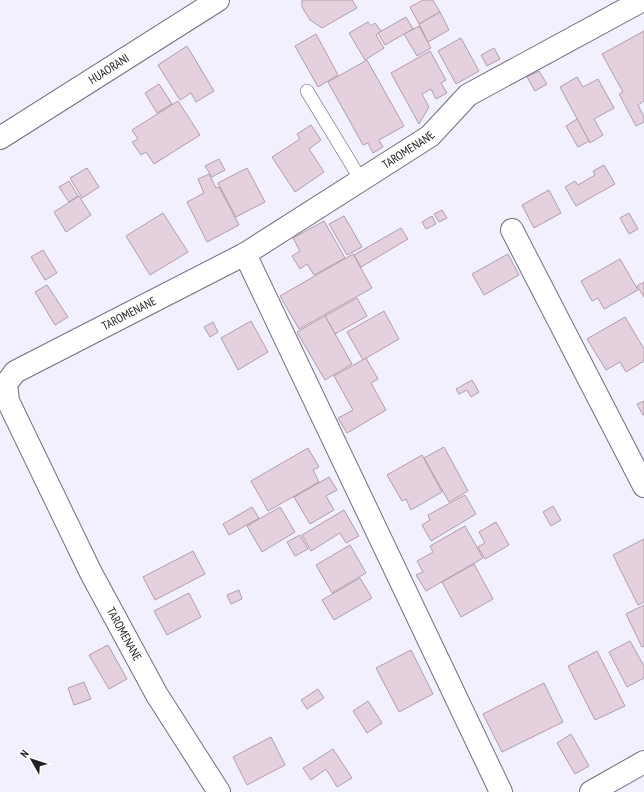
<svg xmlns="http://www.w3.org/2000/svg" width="644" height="792" viewBox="0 0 644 792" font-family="'PT Sans Narrow',sans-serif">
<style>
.building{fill:#e5d0de;stroke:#b19daa}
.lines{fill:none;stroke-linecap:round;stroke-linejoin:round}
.service-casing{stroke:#706e81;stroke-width:14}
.minor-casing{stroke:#706e81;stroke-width:24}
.tertiary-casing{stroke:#706e81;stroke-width:24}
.service{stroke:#fff;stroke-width:13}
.minor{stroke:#fff;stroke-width:22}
.tertiary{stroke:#fff;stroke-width:22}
.labels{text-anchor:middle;stroke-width:3;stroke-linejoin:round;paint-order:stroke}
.street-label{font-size:12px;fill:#1f1f26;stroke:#fff}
</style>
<rect width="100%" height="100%" fill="#f2f0fd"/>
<g class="building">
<polygon points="302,0 352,0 357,8 322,28 310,20 302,7"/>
<polygon points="423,0 433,0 440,12 419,24 410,7"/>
<polygon points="440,12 449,30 428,42 419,24"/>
<polygon points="406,17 413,29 385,45 378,33"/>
<polygon points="368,22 371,26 375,23 381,31 376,35 384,48 365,60 349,33"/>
<polygon points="419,26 431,48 417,56 404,34"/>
<polygon points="644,31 644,101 638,105 644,117 644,122 636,126 619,94 623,92 602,54"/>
<polygon points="316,34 338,75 318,87 295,46"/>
<polygon points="461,38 479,71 456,84 438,51"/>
<polygon points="187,46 214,91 196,102 191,93 180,100 158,65"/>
<polygon points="494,48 500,59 487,66 481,55"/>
<polygon points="430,51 446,80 441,83 447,93 436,99 431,89 422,94 429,107 419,124 391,73"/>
<polygon points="367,60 404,126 379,140 383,147 373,153 368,143 363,145 328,82"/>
<polygon points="539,71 547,84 535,91 527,77"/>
<polygon points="577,77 583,87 598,79 614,108 594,119 603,135 590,143 560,87"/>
<polygon points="159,84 172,104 157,113 145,93"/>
<polygon points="178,101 200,135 154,164 146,152 141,155 132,142 138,139 132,130"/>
<polygon points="577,119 589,141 578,147 566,126"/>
<polygon points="311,125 321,140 309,149 324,172 295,192 272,157 300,139 297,134"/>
<polygon points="219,159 225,170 212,177 205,166"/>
<polygon points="604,165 615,184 576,206 565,187 575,181 578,185 595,175 593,171"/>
<polygon points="87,168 99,187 82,198 70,178"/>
<polygon points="247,168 265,202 236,217 218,183"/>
<polygon points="209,174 216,188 219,187 239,225 207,242 187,202 204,193 198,179"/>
<polygon points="69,181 78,196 69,202 59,187"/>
<polygon points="549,190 561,213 534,228 522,205"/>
<polygon points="79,196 91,215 66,232 54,212"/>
<polygon points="442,210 447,218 439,222 434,214"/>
<polygon points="163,213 188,252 150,275 126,236"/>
<polygon points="629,213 638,229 629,234 620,218"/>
<polygon points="344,216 362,247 347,255 329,224"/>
<polygon points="432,216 436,224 426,229 422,222"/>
<polygon points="324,221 345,258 314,275 307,264 300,269 292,256 300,251 293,238"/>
<polygon points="401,228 408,239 361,267 354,255"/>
<polygon points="43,250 57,273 45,280 31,257"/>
<polygon points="353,254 372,288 299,329 280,296"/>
<polygon points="508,254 519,275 484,295 472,274"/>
<polygon points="620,259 638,290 604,309 598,298 592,301 581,281"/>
<polygon points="644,282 644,297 637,286"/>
<polygon points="47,285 68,317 55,325 35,292"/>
<polygon points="357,298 367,316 335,334 325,316"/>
<polygon points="384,311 399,339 363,360 347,332"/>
<polygon points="325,316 352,364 325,380 297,332"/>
<polygon points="625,317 644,349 644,361 626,372 620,362 606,370 587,339"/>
<polygon points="251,321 268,352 238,370 221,338"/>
<polygon points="213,322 218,332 210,337 204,327"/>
<polygon points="366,358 378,379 371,383 386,410 347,433 338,418 353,410 334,376"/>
<polygon points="472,380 479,392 471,397 467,390 459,394 456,389"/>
<polygon points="644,401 644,415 643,415 637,404"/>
<polygon points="444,447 468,491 449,502 424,458"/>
<polygon points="308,448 319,467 313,470 319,482 268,511 251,481"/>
<polygon points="422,455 442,492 411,510 406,499 402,501 387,475"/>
<polygon points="329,477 337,490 326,496 334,510 310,524 294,497"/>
<polygon points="465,495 476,514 431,541 422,525 430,520 428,515"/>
<polygon points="553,506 561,520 551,526 543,512"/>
<polygon points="252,507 259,518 229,535 223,524"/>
<polygon points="280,507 295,532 262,552 247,526"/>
<polygon points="344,510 359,536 346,543 340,533 311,551 302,535"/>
<polygon points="496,522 509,545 485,559 478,547 485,543 479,532"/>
<polygon points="465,526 483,558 426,591 416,575 423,572 417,561 433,552 430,546"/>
<polygon points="300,535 308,549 295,556 287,542"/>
<polygon points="644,539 644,602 638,605 613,555"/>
<polygon points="350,545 366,573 332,593 316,565"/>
<polygon points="193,551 205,574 155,600 143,577"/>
<polygon points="474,564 493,599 461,617 442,582"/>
<polygon points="360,578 372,598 334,620 322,600"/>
<polygon points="239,590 242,599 231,604 227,595"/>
<polygon points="189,593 201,617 167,635 154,611"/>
<polygon points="644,605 644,646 642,647 626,614"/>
<polygon points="630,641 644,666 644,678 627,687 609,652"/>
<polygon points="108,645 127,679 109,689 89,655"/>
<polygon points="411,650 433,694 399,712 376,668"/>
<polygon points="597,651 625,706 595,720 568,666"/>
<polygon points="84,682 91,699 74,705 68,688"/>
<polygon points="544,683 563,722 502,752 483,714"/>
<polygon points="318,689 324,698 307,709 301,700"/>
<polygon points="368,701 382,723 367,733 353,711"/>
<polygon points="571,734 589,766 575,774 557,743"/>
<polygon points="271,737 285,765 247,785 233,757"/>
<polygon points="333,749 352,778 337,787 326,769 311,780 303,768"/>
</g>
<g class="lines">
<g class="service-casing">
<polyline id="service" points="307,91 361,180"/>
</g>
<g class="minor-casing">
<g id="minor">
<path id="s1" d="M 0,138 L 218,0"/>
<polyline points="512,230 644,486"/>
<polyline points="245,254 501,792"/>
<path id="s2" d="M 219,792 L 157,695 L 91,573 L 8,401 L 6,384 L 15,372 L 245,254 L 430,136 L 468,95 L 643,0"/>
</g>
</g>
<g class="tertiary-casing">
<polyline id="tertiary" points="591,792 644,762"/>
</g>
<use href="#service" class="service"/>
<use href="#minor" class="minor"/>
<use href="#tertiary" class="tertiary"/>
</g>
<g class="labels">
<g class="street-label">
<text dy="4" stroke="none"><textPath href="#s1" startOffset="129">HUAORANI</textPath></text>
<text dy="4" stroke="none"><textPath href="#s2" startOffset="929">TAROMENANE</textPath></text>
<text dy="4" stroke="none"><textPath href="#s2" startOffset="605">TAROMENANE</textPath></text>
<text transform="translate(124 634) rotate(61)" y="4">TAROMENANE</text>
</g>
</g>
<g transform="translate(32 760) rotate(309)" stroke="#ffffff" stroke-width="3" paint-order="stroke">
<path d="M0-3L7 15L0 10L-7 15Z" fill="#1f1f26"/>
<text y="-6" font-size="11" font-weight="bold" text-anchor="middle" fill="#1f1f26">N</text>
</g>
</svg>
